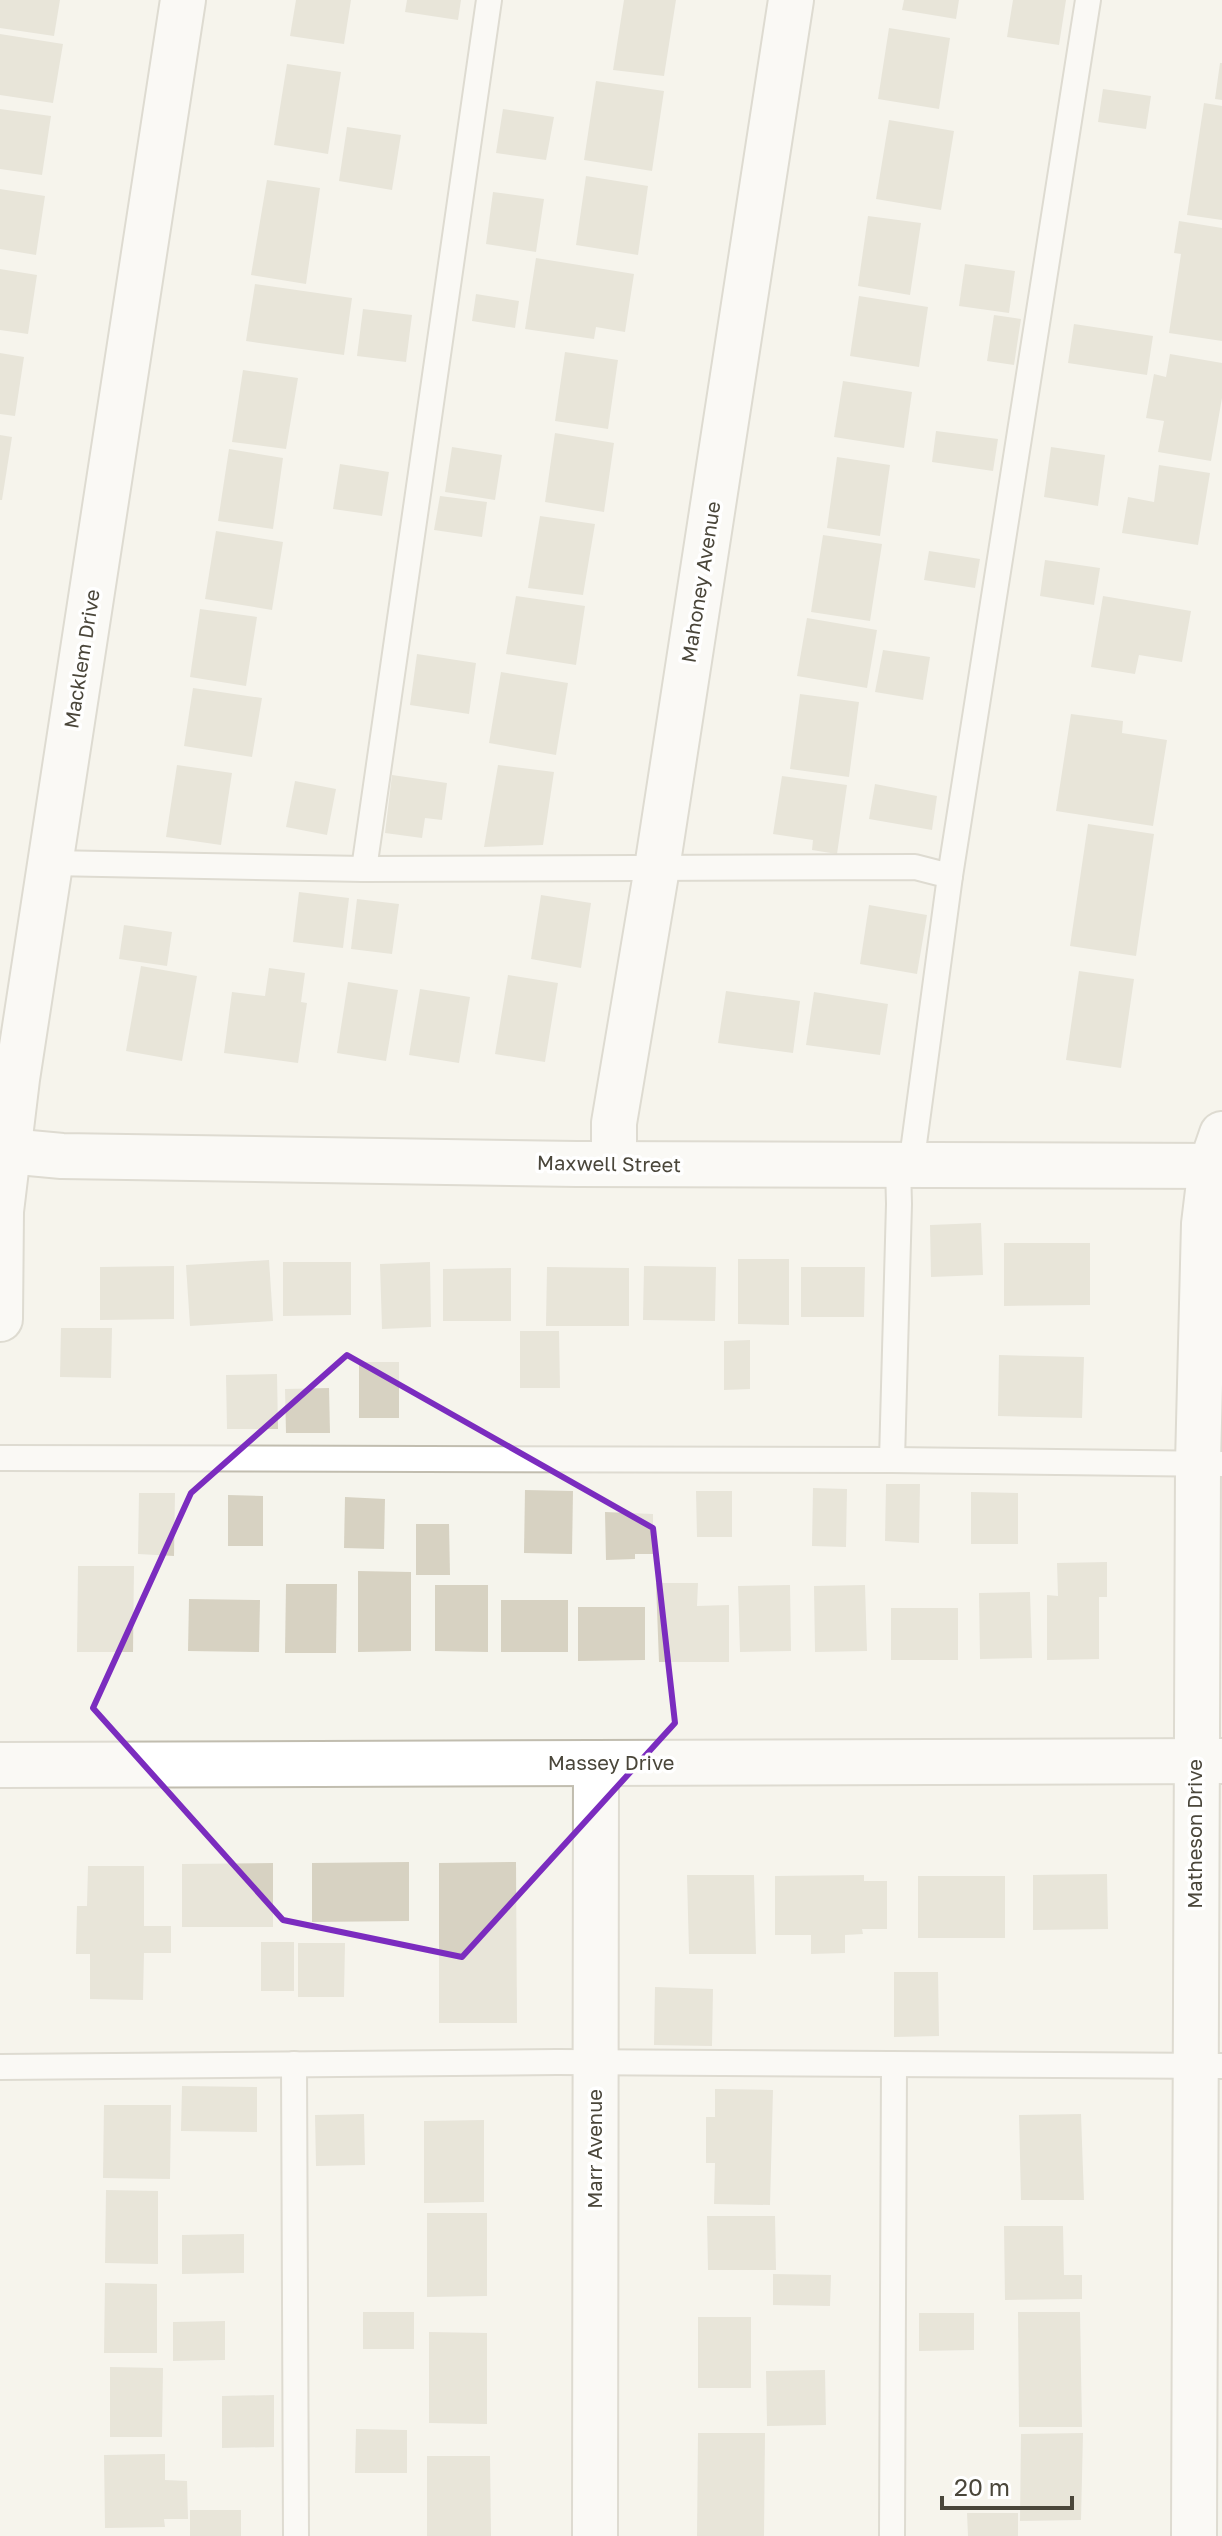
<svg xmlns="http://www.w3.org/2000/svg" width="1222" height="2536" viewBox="0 0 1222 2536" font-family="'Golos Text',sans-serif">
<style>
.building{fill:#d7d2c2}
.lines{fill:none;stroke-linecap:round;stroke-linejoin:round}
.lane-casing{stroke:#c1bdaf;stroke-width:28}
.street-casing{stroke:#c1bdaf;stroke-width:48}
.lane{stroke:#fff;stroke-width:24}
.street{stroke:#fff;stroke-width:44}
.marked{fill:none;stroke:#7b2cbf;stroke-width:6;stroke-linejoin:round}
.labels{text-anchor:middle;stroke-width:7;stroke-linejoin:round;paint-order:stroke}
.street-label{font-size:20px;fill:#4a463a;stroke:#fff}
</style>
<rect width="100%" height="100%" fill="#f5f4ec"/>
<g class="building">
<polygon points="0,0 60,0 54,36 0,28"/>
<polygon points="296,0 351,0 344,44 290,36"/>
<polygon points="407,0 461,0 458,20 405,12"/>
<polygon points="624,0 676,0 664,76 613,70"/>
<polygon points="904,0 959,0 956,19 902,10"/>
<polygon points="1013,0 1066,0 1059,45 1007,37"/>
<polygon points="889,28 950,38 939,109 878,99"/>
<polygon points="0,34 63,44 53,103 0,95"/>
<polygon points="1220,63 1222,63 1222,100 1215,99"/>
<polygon points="287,64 341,72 328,154 274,145"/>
<polygon points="596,81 664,91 652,171 584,160"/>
<polygon points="1103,89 1151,96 1146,129 1098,122"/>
<polygon points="1204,103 1222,106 1222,220 1187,215"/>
<polygon points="0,109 51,116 42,175 0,169"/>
<polygon points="503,109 554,117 546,160 496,153"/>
<polygon points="889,120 954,131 941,210 876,199"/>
<polygon points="347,127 401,135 392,190 339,181"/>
<polygon points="586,176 648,186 638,255 576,245"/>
<polygon points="267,180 320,188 306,284 251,275"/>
<polygon points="0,189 45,196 36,255 0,249"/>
<polygon points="493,192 544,199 536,252 486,244"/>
<polygon points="868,216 921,223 910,295 858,286"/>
<polygon points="1179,221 1222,228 1222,341 1169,333 1181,254 1174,253"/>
<polygon points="536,258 634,274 625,332 596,327 594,339 525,329"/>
<polygon points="965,264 1015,271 1009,313 959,306"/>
<polygon points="0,269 37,275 28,334 0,330"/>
<polygon points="255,284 352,298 344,355 246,341"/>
<polygon points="476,294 519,301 515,328 472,321"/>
<polygon points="859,296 928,307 919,367 850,356"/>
<polygon points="363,309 412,315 406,362 357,356"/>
<polygon points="994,315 1021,319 1014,365 987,361"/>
<polygon points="1074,324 1153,336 1147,375 1068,363"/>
<polygon points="565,352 618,360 608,429 555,421"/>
<polygon points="0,353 24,357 15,416 0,414"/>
<polygon points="1170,354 1222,363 1222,398 1211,461 1158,452 1164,421 1146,418 1154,374 1166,377"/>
<polygon points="243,370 298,378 286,449 232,442"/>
<polygon points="843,381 912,392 904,448 834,437"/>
<polygon points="936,431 998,439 993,471 932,462"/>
<polygon points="555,433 614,443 604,512 545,502"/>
<polygon points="0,435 12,437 2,500 0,500"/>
<polygon points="452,447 502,455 495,500 445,492"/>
<polygon points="1051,447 1105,455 1098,506 1044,497"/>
<polygon points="229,449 283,458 273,529 218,521"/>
<polygon points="837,457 890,465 880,536 827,528"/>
<polygon points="340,464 389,472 382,516 333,509"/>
<polygon points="1159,465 1210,473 1198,545 1122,533 1128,497 1154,502"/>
<polygon points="440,496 487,502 482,537 434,530"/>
<polygon points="540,516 595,524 583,595 528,588"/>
<polygon points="216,531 283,542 272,610 205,599"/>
<polygon points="823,535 882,544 870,621 811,612"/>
<polygon points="929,551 980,559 975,588 924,580"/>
<polygon points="1045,560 1100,568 1094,605 1040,596"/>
<polygon points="516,596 585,606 576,665 506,654"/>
<polygon points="1103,596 1191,611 1182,662 1139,655 1135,674 1091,667"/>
<polygon points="200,609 257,617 246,686 190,677"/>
<polygon points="807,618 877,630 867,688 797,676"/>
<polygon points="883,650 930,657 923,700 875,692"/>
<polygon points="417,654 476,663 469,714 410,705"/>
<polygon points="501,672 568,683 556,755 489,743"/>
<polygon points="193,688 262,698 252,757 184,746"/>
<polygon points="800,694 859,702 849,777 790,769"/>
<polygon points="1071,714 1123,721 1122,733 1167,740 1153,826 1056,811"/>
<polygon points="177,765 232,773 221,845 166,837"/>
<polygon points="498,765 554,772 543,845 484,847"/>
<polygon points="392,775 447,783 442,820 425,818 422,838 385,833"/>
<polygon points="782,776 847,785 837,854 812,850 813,840 773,834"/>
<polygon points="295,781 336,789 327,835 286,827"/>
<polygon points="875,784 937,796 932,830 869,819"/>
<polygon points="1088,824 1154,834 1136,956 1070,946"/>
<polygon points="299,892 349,898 343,948 293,942"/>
<polygon points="541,895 591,903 581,968 531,959"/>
<polygon points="357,899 399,904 392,954 351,949"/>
<polygon points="869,905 927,915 917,974 860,964"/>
<polygon points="124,925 172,932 167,966 119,959"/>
<polygon points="141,966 197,976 182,1061 126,1051"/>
<polygon points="269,968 305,973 301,1002 307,1003 298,1063 224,1053 232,992 265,996"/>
<polygon points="1079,971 1134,979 1121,1068 1066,1060"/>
<polygon points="508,975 558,983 545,1062 495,1054"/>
<polygon points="348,982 398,990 386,1061 337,1053"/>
<polygon points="420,989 470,997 459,1063 409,1055"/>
<polygon points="726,991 800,1001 793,1053 718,1043"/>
<polygon points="814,992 888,1004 880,1055 806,1045"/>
<polygon points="981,1223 983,1275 931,1277 930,1225"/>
<polygon points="1004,1243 1090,1243 1090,1305 1004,1306"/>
<polygon points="738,1259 789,1259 789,1325 738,1324"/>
<polygon points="269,1260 273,1321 190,1326 186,1265"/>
<polygon points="283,1262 351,1262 351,1315 283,1316"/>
<polygon points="430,1262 431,1327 382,1329 380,1264"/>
<polygon points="174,1266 174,1319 100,1320 100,1267"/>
<polygon points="644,1266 716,1267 715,1321 643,1320"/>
<polygon points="547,1267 629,1268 629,1326 546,1326"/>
<polygon points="801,1267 865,1267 864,1317 801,1317"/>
<polygon points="511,1268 511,1321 443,1321 443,1269"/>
<polygon points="61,1328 112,1328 111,1378 60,1377"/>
<polygon points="520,1331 559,1331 560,1388 520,1388"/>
<polygon points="750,1340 750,1389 724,1390 724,1341"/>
<polygon points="999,1355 1084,1357 1082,1418 998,1416"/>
<rect x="359" y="1362" width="40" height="56"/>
<polygon points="277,1374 278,1429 227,1429 226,1375"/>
<polygon points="329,1388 330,1433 286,1433 285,1389"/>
<polygon points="886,1484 920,1484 919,1543 885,1541"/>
<polygon points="813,1488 847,1489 846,1547 812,1546"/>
<polygon points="525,1490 573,1491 572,1554 524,1553"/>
<polygon points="696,1491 732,1491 732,1537 697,1537"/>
<polygon points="971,1492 1018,1493 1018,1544 971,1544"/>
<polygon points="139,1493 175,1493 174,1556 138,1554"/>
<polygon points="228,1495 263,1496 263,1546 228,1546"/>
<polygon points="345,1497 385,1499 384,1549 344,1548"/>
<polygon points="605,1512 653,1514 653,1554 635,1554 635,1559 606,1560"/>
<polygon points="416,1524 449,1524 450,1575 416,1575"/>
<polygon points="1107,1562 1107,1597 1099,1597 1099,1659 1047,1660 1047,1595 1058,1596 1057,1563"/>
<polygon points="78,1566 134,1566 133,1652 77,1652"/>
<polygon points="358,1571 411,1572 411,1651 358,1652"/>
<polygon points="656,1583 698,1583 697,1606 729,1605 729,1662 659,1662"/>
<polygon points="286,1584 337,1584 336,1653 285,1653"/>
<polygon points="435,1585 488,1585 488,1652 435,1651"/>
<polygon points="790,1585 791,1651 740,1652 738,1586"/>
<polygon points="865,1585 867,1651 815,1652 814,1586"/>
<polygon points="1030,1592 1032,1658 980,1659 979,1593"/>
<polygon points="189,1599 260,1600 259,1652 188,1651"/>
<rect x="501" y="1600" width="67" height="52"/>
<polygon points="578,1607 645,1607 645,1660 578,1661"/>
<rect x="891" y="1608" width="67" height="52"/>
<polygon points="409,1862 409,1921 312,1922 312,1863"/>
<polygon points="516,1862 517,2023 439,2023 439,1863"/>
<polygon points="273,1863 273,1927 182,1927 182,1864"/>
<polygon points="88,1866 144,1866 144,1926 171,1926 171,1953 144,1953 143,2000 90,1999 90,1954 76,1954 77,1906 87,1906"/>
<polygon points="1107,1874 1108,1929 1033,1930 1033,1875"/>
<polygon points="687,1875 754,1875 756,1954 689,1954"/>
<polygon points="864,1875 864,1881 887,1881 887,1929 862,1929 863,1934 845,1935 845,1953 811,1954 811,1935 775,1935 775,1876"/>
<rect x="918" y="1876" width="87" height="62"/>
<rect x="261" y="1942" width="33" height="49"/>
<polygon points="298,1943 345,1943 344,1997 298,1997"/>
<polygon points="894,1972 938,1972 939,2036 894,2037"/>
<polygon points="655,1987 713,1989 712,2046 654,2045"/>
<polygon points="182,2086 257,2087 257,2132 181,2131"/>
<polygon points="715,2089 773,2090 770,2205 714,2204 715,2163 706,2163 706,2117 715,2117"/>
<polygon points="104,2105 171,2105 170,2179 103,2178"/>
<polygon points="364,2114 365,2165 316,2166 315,2115"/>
<polygon points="1081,2114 1084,2200 1021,2200 1019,2115"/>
<polygon points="484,2120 484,2202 424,2203 424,2121"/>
<polygon points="106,2190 158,2191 158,2264 105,2263"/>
<polygon points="427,2213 487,2213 487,2296 427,2297"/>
<polygon points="707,2216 775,2216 776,2270 708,2270"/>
<polygon points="1004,2226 1063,2226 1064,2275 1082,2275 1082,2299 1005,2300"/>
<polygon points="244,2234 244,2273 182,2274 182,2235"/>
<polygon points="773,2274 831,2275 830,2306 773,2305"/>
<polygon points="105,2283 157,2284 157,2353 104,2353"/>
<rect x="363" y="2312" width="51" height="37"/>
<polygon points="1018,2312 1080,2312 1082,2427 1019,2427"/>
<polygon points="919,2313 974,2313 974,2350 919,2351"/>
<rect x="698" y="2317" width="53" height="71"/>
<polygon points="225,2321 225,2360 173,2361 173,2322"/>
<polygon points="429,2332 487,2333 487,2424 429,2423"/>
<polygon points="110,2367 163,2368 162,2437 110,2437"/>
<polygon points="825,2370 826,2425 767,2426 766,2371"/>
<polygon points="274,2395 274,2447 222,2448 222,2396"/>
<polygon points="356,2429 407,2430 407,2473 355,2473"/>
<polygon points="698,2433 765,2433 764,2536 697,2536"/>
<polygon points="1083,2433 1081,2520 1020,2521 1021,2434"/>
<polygon points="165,2454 165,2480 187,2481 188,2519 164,2519 165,2527 105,2528 104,2455"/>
<polygon points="427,2456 490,2456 491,2536 427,2536"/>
<rect x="190" y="2510" width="51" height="26"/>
<polygon points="967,2513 1018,2513 1018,2536 968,2536"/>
</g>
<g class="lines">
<g class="lane-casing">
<g id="lane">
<polyline points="51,863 364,869 915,867 950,876 911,1166"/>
<polyline points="364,869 489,0"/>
<polyline points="950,876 1088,0"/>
<polyline points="0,1458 892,1460 1222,1464"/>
<polyline points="892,1460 899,1204 898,1166"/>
<polyline points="294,2064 296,2536"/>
<polyline points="0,2067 557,2062 1222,2066"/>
<polyline points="892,2536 894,2065"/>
</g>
</g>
<g class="street-casing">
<g id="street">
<polyline points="8,1151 62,1156 577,1164 1222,1166"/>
<polyline points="614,1164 614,1123 657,868 791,0"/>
<polyline points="0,1319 1,1211 17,1079 183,0"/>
<polyline points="0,1765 1222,1761"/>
<polyline points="595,2536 596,1763"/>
<polyline points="1194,2536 1198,1463 1204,1224 1211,1166 1222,1134"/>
</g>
</g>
<use href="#lane" class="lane"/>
<use href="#street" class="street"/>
</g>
<path d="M0 0H1222V2536H0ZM 347,1355 L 653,1528 L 675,1723 L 462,1957 L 283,1920 L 93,1708 L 191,1493 Z" fill="#f5f4ec" fill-opacity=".55" fill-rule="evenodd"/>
<path class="marked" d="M 347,1355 L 653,1528 L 675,1723 L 462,1957 L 283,1920 L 93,1708 L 191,1493 Z"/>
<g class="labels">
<g class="street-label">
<text transform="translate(701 582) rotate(-81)" y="7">Mahoney Avenue</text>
<text transform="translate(82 659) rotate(-81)" y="7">Macklem Drive</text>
<text transform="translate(609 1164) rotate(1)" y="7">Maxwell Street</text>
<text x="611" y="1770">Massey Drive</text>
<text transform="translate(1195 1834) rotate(-90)" y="7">Matheson Drive</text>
<text transform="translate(595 2149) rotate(-90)" y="7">Marr Avenue</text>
</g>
</g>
<path d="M942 2496v12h130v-12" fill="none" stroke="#4a463a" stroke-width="4"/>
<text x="954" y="2496" font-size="24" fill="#4a463a" stroke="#ffffff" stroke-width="6" paint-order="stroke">20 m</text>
</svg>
